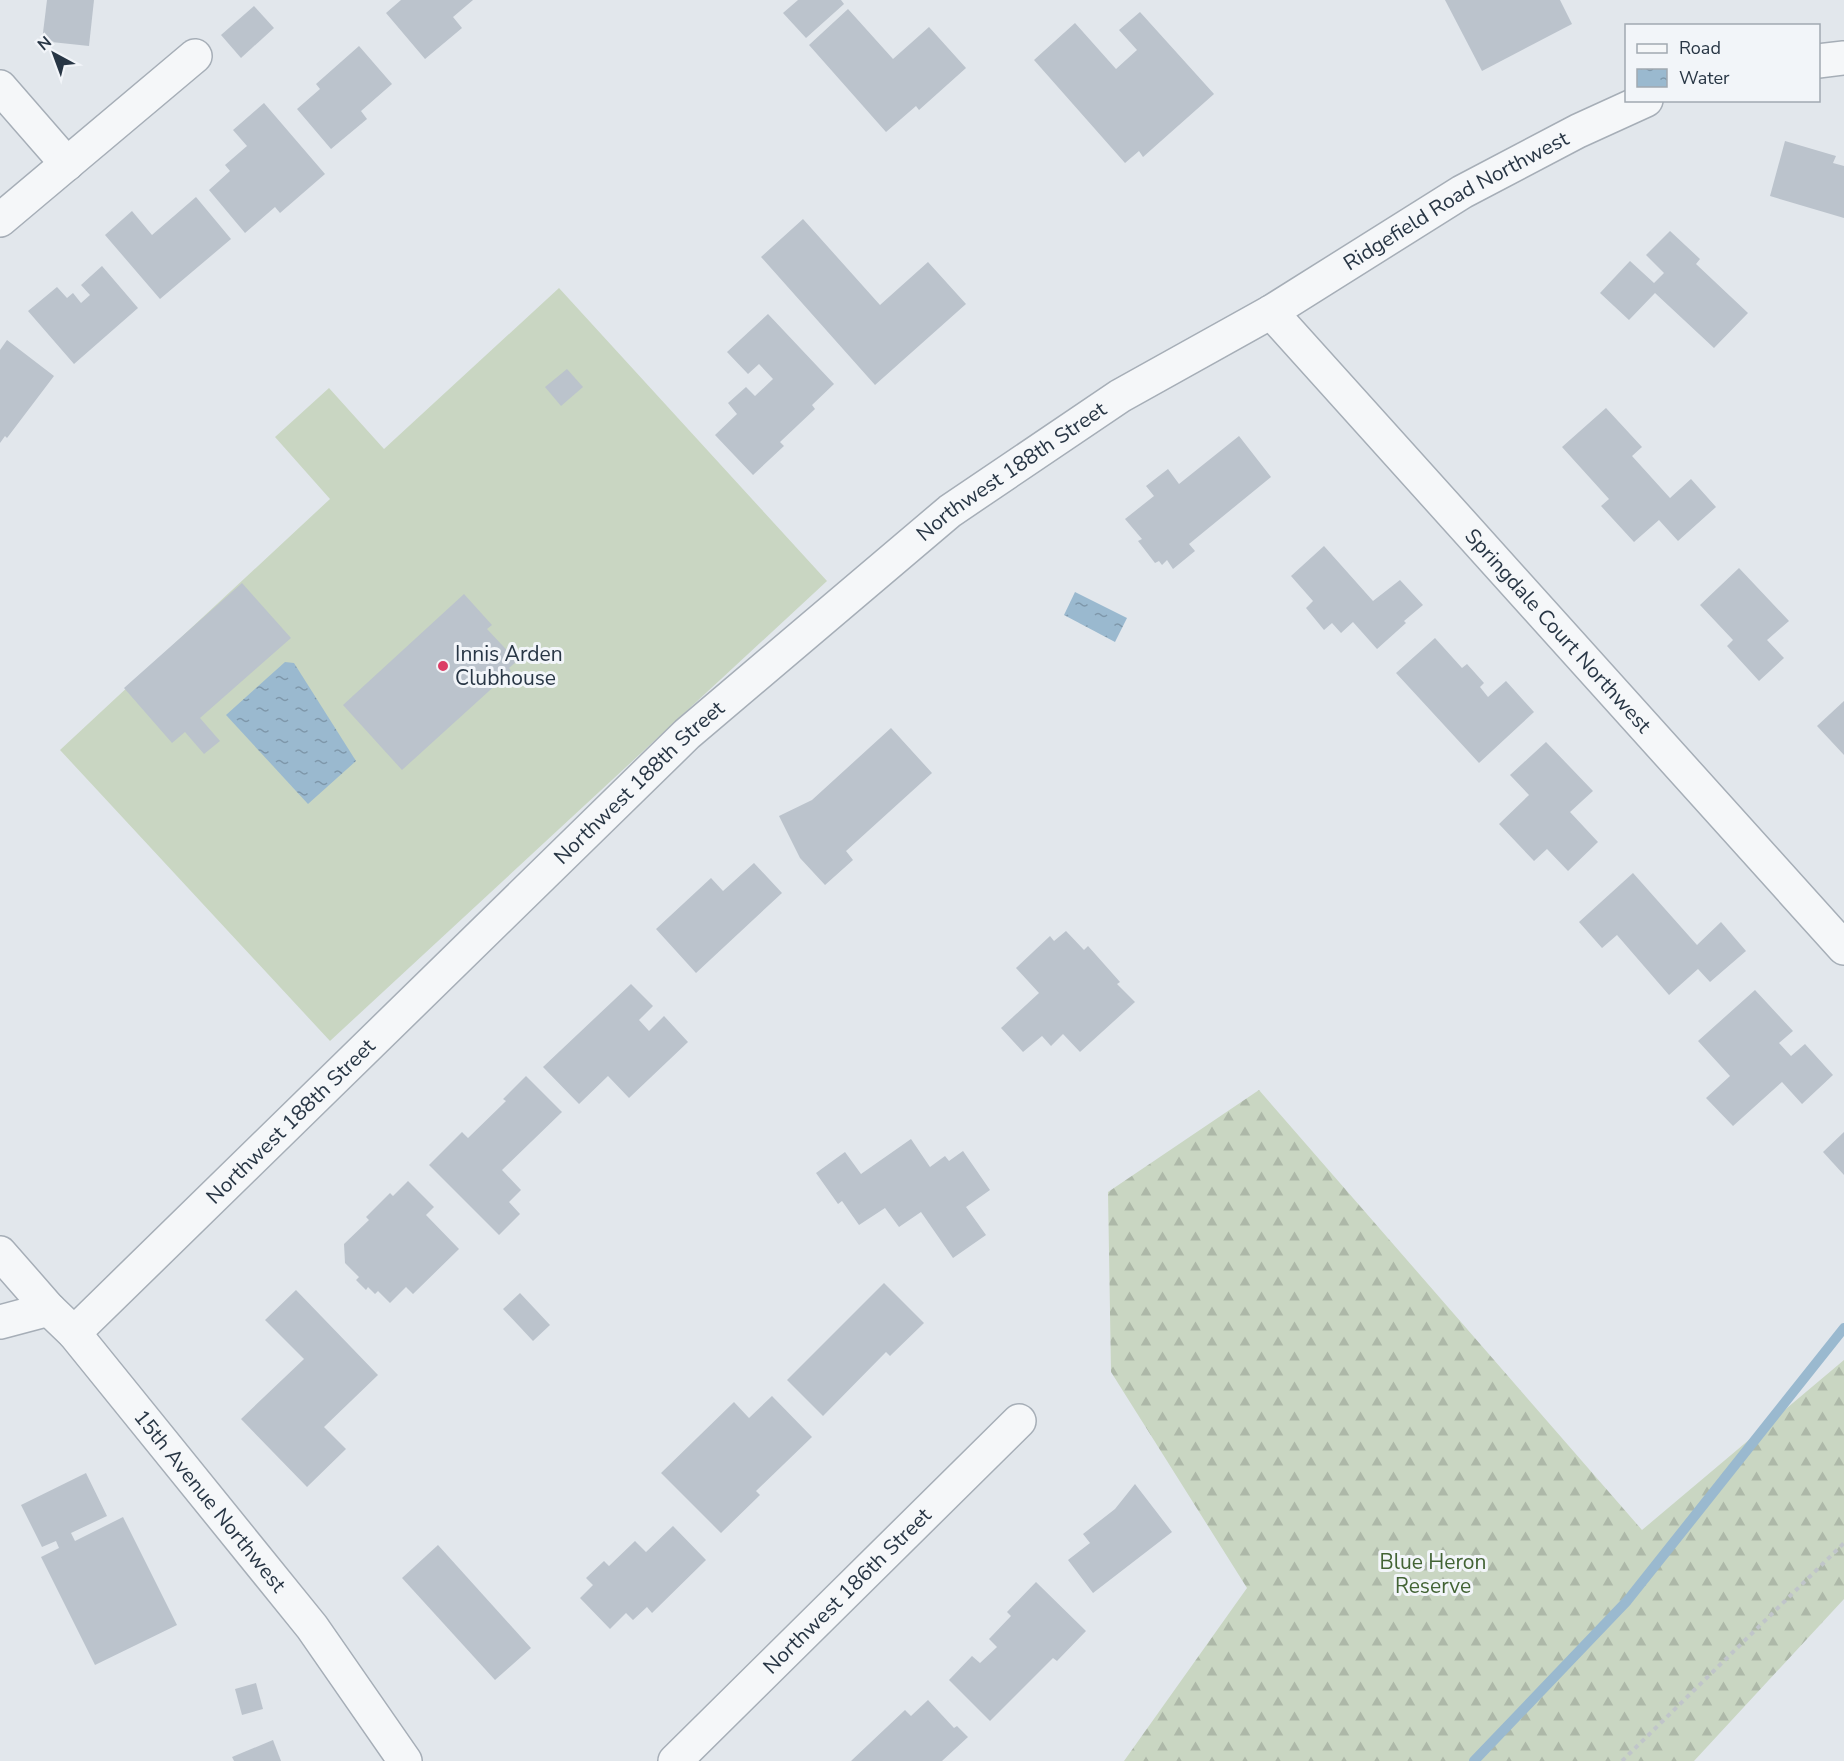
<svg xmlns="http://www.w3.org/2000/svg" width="1844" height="1761" viewBox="0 0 1844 1761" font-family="'Nunito Sans',sans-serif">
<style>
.forest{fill:url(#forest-firs)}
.pitch{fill:#c9d6c2}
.water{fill:url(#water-ripples)}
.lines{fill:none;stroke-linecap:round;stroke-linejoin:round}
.stream{stroke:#9ab9cf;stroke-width:10}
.building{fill:#bbc3cc}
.minor-casing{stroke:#a6aeb7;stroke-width:36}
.tertiary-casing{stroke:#a6aeb7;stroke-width:36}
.path{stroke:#c0c5ca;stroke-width:4;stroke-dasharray:4.5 4.5;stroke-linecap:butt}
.minor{stroke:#f5f7f9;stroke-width:33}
.tertiary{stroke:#f5f7f9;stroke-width:33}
.poi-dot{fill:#db3c65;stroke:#f2f5f9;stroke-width:2}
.labels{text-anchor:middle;stroke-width:6;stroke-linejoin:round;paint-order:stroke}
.street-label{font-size:21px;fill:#283645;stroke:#f2f5f9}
.poi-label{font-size:21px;fill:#283645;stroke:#f2f5f9;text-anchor:start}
.park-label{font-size:21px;fill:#426334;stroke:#f2f5f9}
</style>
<defs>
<pattern id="forest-firs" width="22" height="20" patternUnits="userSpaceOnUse" patternTransform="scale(1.5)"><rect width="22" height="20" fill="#c9d6c2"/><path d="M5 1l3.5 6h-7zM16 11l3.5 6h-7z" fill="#adb8a8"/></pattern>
<pattern id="water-ripples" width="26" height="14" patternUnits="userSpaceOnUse" patternTransform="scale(1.5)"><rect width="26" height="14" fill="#9ab9cf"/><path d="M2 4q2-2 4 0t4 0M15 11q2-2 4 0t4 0" fill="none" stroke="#7e97aa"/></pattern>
</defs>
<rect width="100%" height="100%" fill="#e2e7ec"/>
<polygon class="forest" points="1259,1090 1642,1530 1844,1360 1844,1599 1694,1761 1124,1761 1247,1588 1111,1372 1108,1192"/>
<polygon class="pitch" points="559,288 827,581 330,1041 60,750 330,499 275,437 329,388 384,449"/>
<g class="water">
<polygon points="1075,592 1127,618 1115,642 1064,615"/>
<polygon points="285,662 294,663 356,761 308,804 226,715"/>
</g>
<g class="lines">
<polyline class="stream" points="1474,1761 1627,1601 1844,1328"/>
</g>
<g class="building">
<polygon points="47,0 94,0 89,46 42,41"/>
<polygon points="401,0 473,0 453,17 462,28 425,59 386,13"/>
<polygon points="798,0 841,0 844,4 806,38 783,13"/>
<polygon points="1445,0 1560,0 1572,24 1482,71"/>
<polygon points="254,6 274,28 241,58 221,35"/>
<polygon points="848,9 893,59 929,27 966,68 919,110 916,106 886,132 809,45"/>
<polygon points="1140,12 1214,94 1143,157 1139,151 1125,163 1034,60 1075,23 1116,69 1137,50 1119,30"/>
<polygon points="359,46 392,84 361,111 367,119 331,149 297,109 320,89 316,84"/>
<polygon points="264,103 325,174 280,213 275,207 245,233 209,190 230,171 225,165 247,146 233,130"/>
<polygon points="1785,141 1836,156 1833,163 1844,166 1844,218 1770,196"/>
<polygon points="196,197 231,239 160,299 105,235 132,211 152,235"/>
<polygon points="803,219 880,305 928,262 966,304 875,385 761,257"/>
<polygon points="1670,231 1700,259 1696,264 1748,313 1714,348 1655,293 1629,320 1600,293 1630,261 1654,283 1664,273 1646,255"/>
<polygon points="102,266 138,308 74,364 28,311 57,287 67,298 73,293 81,303 90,295 81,285"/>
<polygon points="768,314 834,384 812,405 815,409 780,442 784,446 753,475 715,435 737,414 728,403 746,387 755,396 773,379 759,364 748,374 727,352"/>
<polygon points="7,340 54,376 7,438 5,436 0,443 0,350"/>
<polygon points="567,369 583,387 561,406 545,387"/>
<polygon points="1606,408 1642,447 1632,456 1670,498 1691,479 1716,507 1678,541 1659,520 1634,542 1601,506 1609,499 1562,447"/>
<polygon points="1239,436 1271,477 1189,544 1195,551 1173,569 1167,560 1162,565 1159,561 1155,563 1138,541 1142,539 1125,519 1154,496 1146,486 1168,469 1179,484"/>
<polygon points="1324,546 1373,601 1400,580 1423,605 1404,621 1406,623 1377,649 1353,622 1341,633 1332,623 1324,630 1306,608 1313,601 1291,576"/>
<polygon points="1739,568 1789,621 1767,640 1784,658 1759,681 1727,646 1733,640 1700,605"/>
<polygon points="242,583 291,638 200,718 220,741 204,754 185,732 172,743 124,688"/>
<polygon points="464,594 492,625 487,629 517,661 509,668 511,671 402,770 343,705"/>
<polygon points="1435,638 1462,668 1467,664 1484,683 1480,687 1488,697 1506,681 1534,712 1479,763 1396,673"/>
<polygon points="1844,701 1844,755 1817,726"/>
<polygon points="891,728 932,773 846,851 853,860 825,885 800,858 779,816 812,800"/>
<polygon points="1546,742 1593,791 1570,812 1598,842 1568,871 1547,849 1534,861 1499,824 1529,795 1510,775"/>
<polygon points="754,863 782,893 696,973 656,929 711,878 723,891"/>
<polygon points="1633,873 1697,945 1721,922 1746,951 1710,982 1698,969 1669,995 1617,935 1602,948 1579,922"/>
<polygon points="1066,931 1084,950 1088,946 1120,982 1117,984 1135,1002 1080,1052 1063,1034 1051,1046 1042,1036 1023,1052 1001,1028 1039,993 1016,968 1050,936 1054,941"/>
<polygon points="631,984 653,1006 639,1020 649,1031 664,1016 688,1042 629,1098 608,1076 579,1104 543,1067"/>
<polygon points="1755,990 1793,1031 1779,1043 1791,1056 1805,1044 1833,1075 1802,1104 1782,1082 1733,1126 1706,1098 1730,1076 1698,1041"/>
<polygon points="526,1076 562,1112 502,1170 521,1190 509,1202 520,1214 499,1235 429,1165 462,1132 468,1138 506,1101 503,1099"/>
<polygon points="1844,1132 1844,1175 1823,1152"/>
<polygon points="911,1139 930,1167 945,1156 949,1161 963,1151 990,1190 966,1207 986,1235 953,1258 921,1212 899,1227 885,1208 859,1225 842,1201 838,1204 816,1173 845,1152 861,1174"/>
<polygon points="408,1181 434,1207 426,1215 459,1249 413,1294 406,1287 390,1303 378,1291 375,1294 368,1287 366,1290 356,1280 359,1277 345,1263 344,1244 369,1220 366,1217 390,1193 393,1196"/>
<polygon points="884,1283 924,1323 890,1356 886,1352 823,1416 787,1380"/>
<polygon points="296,1290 378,1375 324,1427 346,1449 307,1487 241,1419 304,1359 265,1320"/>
<polygon points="520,1293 550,1325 533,1341 503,1309"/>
<polygon points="772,1396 812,1437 756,1491 760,1495 721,1533 661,1473 734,1402 749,1418"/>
<polygon points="86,1473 107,1516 71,1533 75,1541 123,1517 177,1625 95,1665 41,1557 59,1548 56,1541 42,1547 21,1505"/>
<polygon points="1135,1484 1172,1532 1093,1593 1068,1560 1090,1543 1083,1534 1115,1509"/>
<polygon points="673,1526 706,1560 652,1613 647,1607 633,1620 626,1613 610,1629 580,1598 593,1585 586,1578 604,1561 609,1566 635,1541 646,1552"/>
<polygon points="438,1545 531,1648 495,1680 402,1578"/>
<polygon points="1036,1582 1086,1631 1057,1661 1053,1658 990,1721 949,1680 972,1656 980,1663 997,1647 989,1639 1011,1616 1007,1612"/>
<polygon points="256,1683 263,1709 242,1715 235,1689"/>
<polygon points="928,1700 954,1728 957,1726 968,1737 942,1761 851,1761 905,1710 911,1716"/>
<polygon points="273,1740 281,1761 234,1761 232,1757"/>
</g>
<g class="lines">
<g class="minor-casing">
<g id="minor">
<polyline points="0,87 67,164"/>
<polyline points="0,220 195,56"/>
<polyline points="0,1322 49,1309"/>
<path id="s1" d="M 74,1333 L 312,1627 L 405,1761"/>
<path id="s2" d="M 675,1761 L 1019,1421"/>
</g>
</g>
<g class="tertiary-casing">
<g id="tertiary">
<polyline points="1818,61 1844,58"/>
<path id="s3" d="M 1271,312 L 1844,948"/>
<path id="s4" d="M 0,1253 L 49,1309 L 74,1333 L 687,734 L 950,511 L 1120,396 L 1271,312 L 1462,192 L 1578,131 L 1646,100"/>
</g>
</g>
<polyline class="path" points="1622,1761 1844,1543"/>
<use href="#minor" class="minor"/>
<use href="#tertiary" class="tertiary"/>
</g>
<circle class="poi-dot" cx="443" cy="666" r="6"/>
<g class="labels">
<g class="street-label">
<text dy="7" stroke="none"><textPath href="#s4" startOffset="1905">Ridgefield Road Northwest</textPath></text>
<text dy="7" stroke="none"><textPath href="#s4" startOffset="1384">Northwest 188th Street</textPath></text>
<text dy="7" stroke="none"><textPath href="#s3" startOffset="429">Springdale Court Northwest</textPath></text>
<text dy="7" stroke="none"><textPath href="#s4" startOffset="898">Northwest 188th Street</textPath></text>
<text dy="7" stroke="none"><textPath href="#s4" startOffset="412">Northwest 188th Street</textPath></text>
<text dy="7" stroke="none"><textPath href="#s1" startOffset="216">15th Avenue Northwest</textPath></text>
<text dy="7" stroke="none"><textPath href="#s2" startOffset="242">Northwest 186th Street</textPath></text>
</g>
<g class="poi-label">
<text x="455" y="661">Innis Arden<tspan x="455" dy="24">Clubhouse</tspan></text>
</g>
<g class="park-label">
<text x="1433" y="1569">Blue Heron<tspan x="1433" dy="24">Reserve</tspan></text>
</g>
</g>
<rect x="1625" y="24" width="195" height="78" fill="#f2f5f9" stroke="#a1a9b1" stroke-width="1.5"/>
<rect x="1637" y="44" width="30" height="9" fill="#f5f7f9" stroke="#a1a9b1" stroke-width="1.5"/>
<text x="1679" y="54" font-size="18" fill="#283645">Road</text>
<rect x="1637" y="69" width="30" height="18" fill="url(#water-ripples)" stroke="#a1a9b1" stroke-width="1.5"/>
<text x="1679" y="84" font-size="18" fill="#283645">Water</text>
<g transform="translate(54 54) rotate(319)" stroke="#f2f5f9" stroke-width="4.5" paint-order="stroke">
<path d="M0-4.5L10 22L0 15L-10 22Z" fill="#283645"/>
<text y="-9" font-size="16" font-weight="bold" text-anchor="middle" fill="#283645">N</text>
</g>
</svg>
